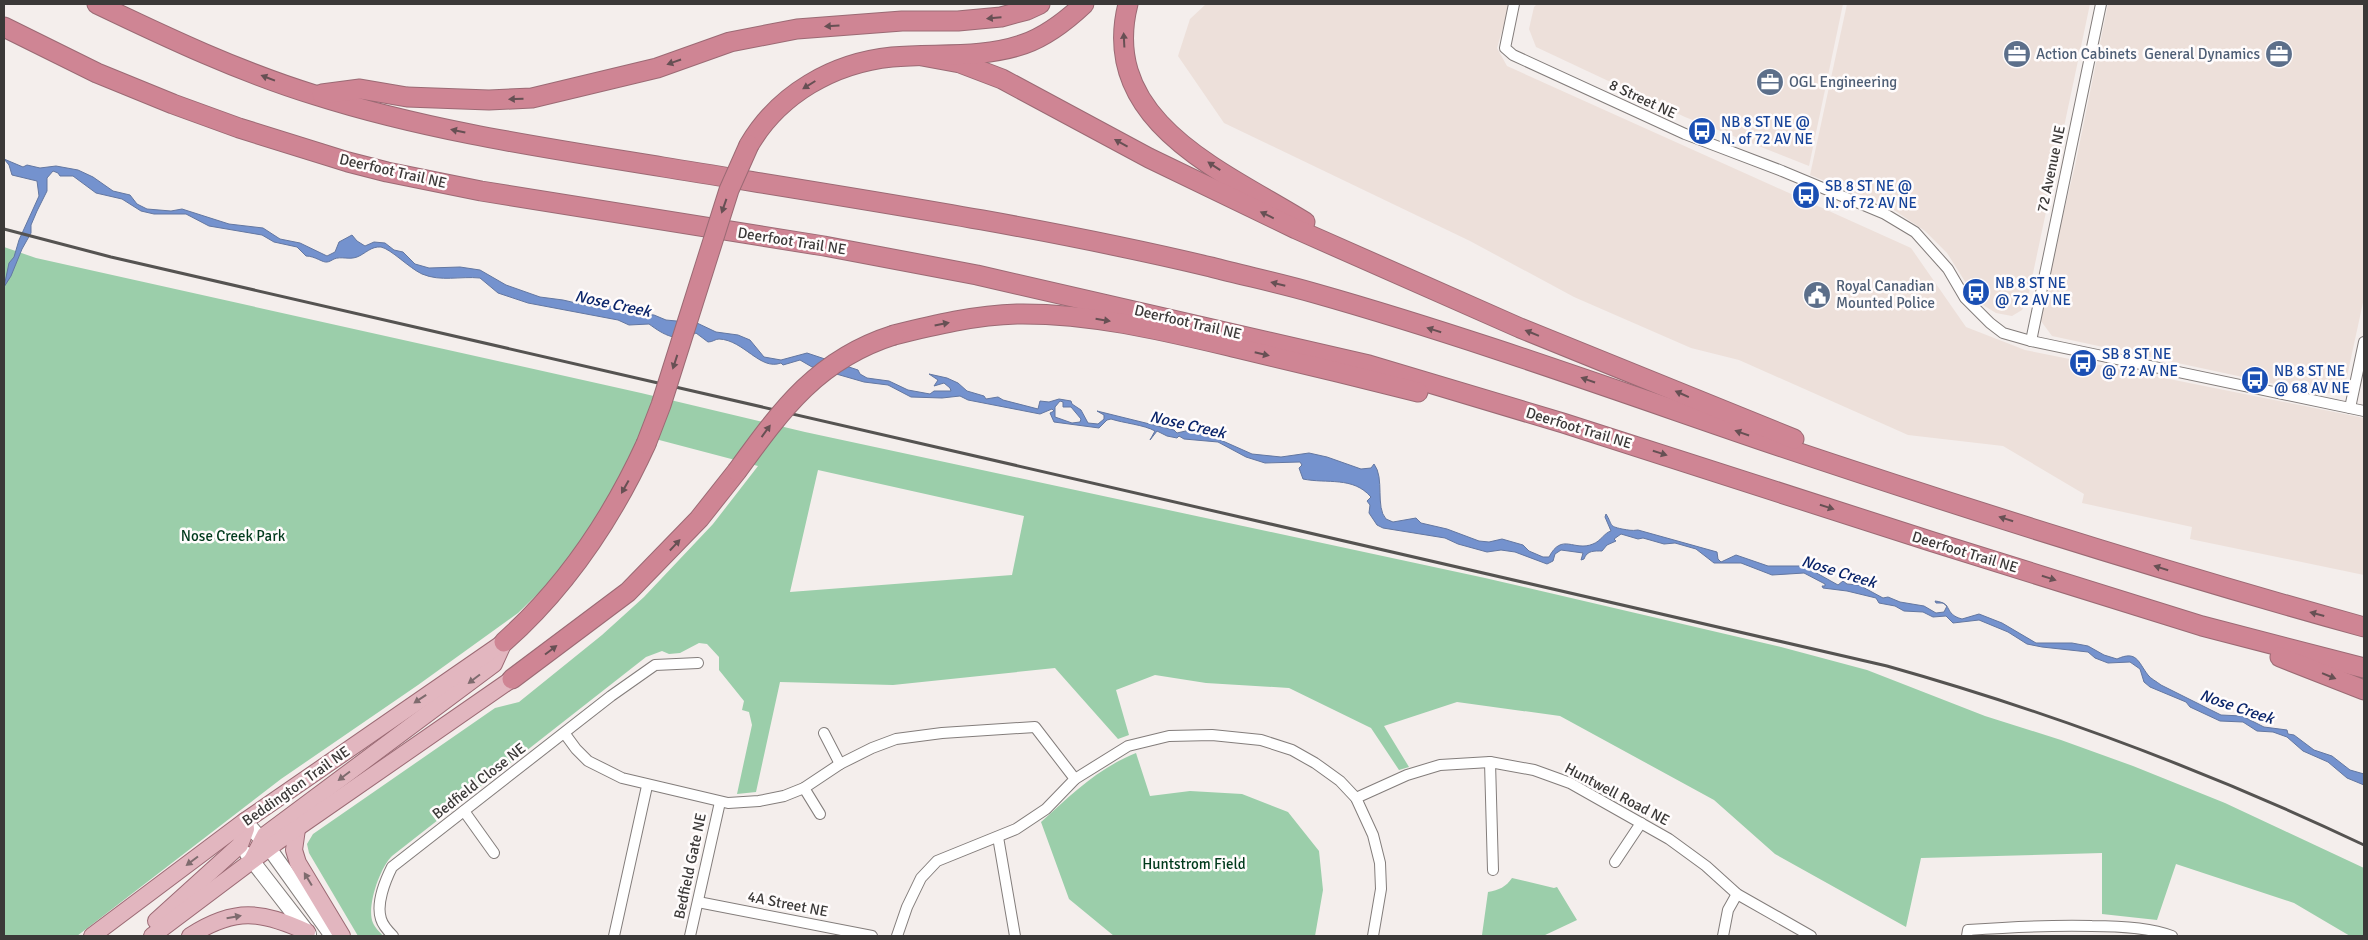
<svg xmlns="http://www.w3.org/2000/svg" width="2368" height="940" viewBox="0 0 2368 940" font-family="Signika,sans-serif">
<style>
.built{fill:#ede0da}
.green{fill:#9bceaa;fill-rule:evenodd}
.water{fill:#7492ce;stroke:#6377a1;fill-rule:evenodd}
.lines{fill:none;stroke-linecap:round;stroke-linejoin:round}
.street-casing{stroke:#837d7b;stroke-width:12}
.secondary-casing{stroke:#837d7b;stroke-width:16}
.primary-casing{stroke:#9b6a74;stroke-width:18}
.highway-casing{stroke:#9b6a74;stroke-width:21}
.street{stroke:#fff;stroke-width:10}
.secondary{stroke:#fff;stroke-width:14}
.primary{stroke:#e2b6bf;stroke-width:16}
.highway{stroke:#cf8594;stroke-width:19}
.rail{stroke:#555351;stroke-width:3}
.highway-bridge-casing{stroke:#9b6a74;stroke-width:21;stroke-linecap:butt}
.highway-bridge{stroke:#cf8594;stroke-width:19}
.oneway{fill:#675054}
.oneway2{fill:#7e6b6e}
.labels{text-anchor:middle;stroke-width:5;stroke-linejoin:round;paint-order:stroke}
.service-label{font-size:15px;fill:#4e5e75;stroke:#fffcfc;text-anchor:start}
.street-label{font-size:15px;fill:#3b3938;stroke:#fffcfc}
.transit-label{font-size:15px;fill:#164399;stroke:#fffcfc;text-anchor:start}
.park-label{font-size:15px;fill:#013a1c;stroke:#fffcfc}
.water-label{font-size:16px;font-style:italic;fill:#09246a;stroke:#fffcfc}
</style>
<rect width="100%" height="100%" fill="#f4eeec"/>
<g class="built">
<polygon points="1206,4 1510,4 1497,48 1507,66 1911,248 1966,327 2025,350 2364,418 2364,575 2190,539 2192,527 2082,503 2084,494 2003,446 1908,435 1739,360 1691,348 1574,297 1470,241 1224,123 1178,56 1190,19"/>
<polygon points="1537,4 1843,4 1809,166 1685,117 1536,47 1529,29 1534,7"/>
<polygon points="1847,4 2090,4 2028,297 2022,310 2012,316 1996,313 1978,302 1947,253 1925,231 1888,206 1810,175"/>
<polygon points="2108,4 2364,4 2364,298 2346,381 2326,395 2052,336 2038,317 2075,166"/>
</g>
<g class="green">
<path d="M 4,247 L 36,258 L 641,393 L 805,432 L 1485,578 L 1781,647 L 1867,670 L 1985,716 L 2061,740 L 2133,766 L 2225,803 L 2364,868 L 2364,936 L 2350,936 L 2294,903 L 2176,864 L 2157,920 L 2102,914 L 2102,853 L 1921,858 L 1906,927 L 1775,854 L 1714,800 L 1560,716 L 1457,702 L 1384,726 L 1409,767 L 1399,770 L 1371,728 L 1289,688 L 1206,683 L 1155,675 L 1116,690 L 1129,735 L 1118,739 L 1055,668 L 893,685 L 780,682 L 756,792 L 737,794 L 752,725 L 749,712 L 742,710 L 744,701 L 719,670 L 719,657 L 707,644 L 699,643 L 680,653 L 669,654 L 662,651 L 646,657 L 392,856 C 380,867 366,908 373,923 C 375,928 380,932 383,936 L 358,936 L 309,853 L 307,844 L 313,834 L 495,708 L 519,702 L 602,635 L 644,597 L 713,524 L 758,466 L 644,436 L 594,525 L 557,575 L 518,613 L 418,685 L 281,779 L 77,936 L 4,936 ZM 818,470 L 1024,516 L 1012,575 L 790,592 Z"/>
<path d="M 1136,753 L 1150,796 L 1190,791 L 1242,794 L 1288,812 L 1319,851 L 1323,890 L 1315,936 L 1114,936 L 1069,899 L 1041,822 C 1071,795 1098,768 1136,753 Z"/>
<path d="M 1512,878 L 1554,888 L 1557,887 L 1577,920 L 1543,936 L 1482,935 L 1488,892 C 1499,890 1506,887 1512,878 Z"/>
</g>
<path class="water" d="M 4,159 L 23,167 L 27,165 L 40,168 L 56,166 L 78,170 L 93,177 L 113,191 L 130,195 L 137,204 L 147,209 L 171,211 L 182,209 L 229,224 L 263,228 L 280,239 L 300,243 L 327,256 L 335,252 L 339,242 L 352,235 L 357,241 L 365,246 L 374,242 L 385,243 L 394,250 L 403,252 L 415,264 L 429,268 L 460,267 L 480,270 L 506,285 L 540,297 L 563,300 L 589,306 L 612,306 L 631,313 L 654,315 L 666,320 L 697,323 L 716,332 L 738,335 L 750,340 L 764,357 L 781,360 L 807,353 L 858,370 L 860,374 L 867,378 L 889,381 L 908,390 L 930,394 L 934,391 L 951,391 L 950,388 L 944,383 L 934,386 L 938,380 L 929,374 L 947,378 L 958,383 L 967,391 L 984,396 L 986,399 L 998,397 L 1003,400 L 1038,409 L 1040,401 L 1049,402 L 1059,399 L 1071,401 L 1072,404 L 1081,410 L 1088,423 L 1098,424 L 1104,419 L 1104,415 L 1097,411 L 1174,430 L 1177,433 L 1190,430 L 1201,432 L 1202,435 L 1216,438 L 1252,454 L 1281,457 L 1309,453 L 1327,457 L 1361,469 L 1371,468 L 1374,464 C 1385,478 1375,507 1386,519 L 1393,522 L 1416,518 L 1421,523 L 1447,529 L 1479,541 L 1489,542 L 1502,539 L 1523,545 L 1529,551 L 1543,557 L 1549,557 C 1562,532 1574,552 1593,544 C 1601,541 1604,533 1611,531 L 1605,517 L 1606,514 C 1613,525 1608,526 1622,529 C 1629,530 1631,531 1638,530 L 1717,552 L 1718,559 L 1721,562 L 1736,555 L 1768,566 L 1804,566 L 1838,585 L 1843,581 L 1847,584 L 1859,585 L 1883,598 L 1888,597 L 1900,602 L 1924,606 L 1936,613 L 1944,612 L 1947,606 L 1943,603 L 1936,603 L 1935,601 C 1954,603 1943,614 1962,619 L 1979,614 L 2002,623 L 2036,643 L 2072,643 L 2088,646 L 2104,655 L 2117,659 C 2137,650 2138,662 2148,675 C 2151,679 2156,681 2161,685 L 2221,715 L 2242,716 L 2264,727 L 2287,730 L 2288,734 L 2294,735 L 2314,750 L 2332,756 L 2350,770 L 2364,774 L 2364,785 L 2347,778 L 2328,762 L 2303,751 L 2287,737 L 2273,732 L 2257,731 L 2243,722 L 2220,721 L 2190,707 L 2186,702 L 2150,687 L 2144,682 L 2140,669 L 2130,662 L 2108,663 L 2095,658 L 2088,652 L 2042,647 L 2027,644 L 2008,632 L 1979,620 L 1953,623 L 1946,616 L 1933,617 L 1923,612 L 1904,611 L 1895,606 L 1879,603 L 1876,598 L 1847,591 L 1823,588 L 1822,586 L 1825,586 L 1825,584 L 1804,573 L 1772,575 L 1741,563 L 1714,563 L 1696,549 L 1675,543 L 1664,544 L 1643,538 L 1638,539 L 1621,534 L 1614,539 L 1616,541 L 1607,545 L 1602,551 C 1595,551 1587,550 1584,559 L 1581,560 L 1583,553 L 1561,550 L 1555,554 L 1553,561 L 1547,564 L 1515,552 L 1501,550 L 1487,552 L 1458,544 L 1445,538 L 1383,528 L 1377,525 L 1369,513 L 1370,505 L 1367,501 L 1371,497 C 1353,476 1327,484 1303,479 L 1299,468 L 1302,465 L 1300,462 L 1265,463 L 1246,457 L 1218,442 L 1184,439 L 1179,436 L 1177,438 L 1167,436 L 1157,431 L 1150,440 L 1155,431 C 1145,425 1123,423 1111,419 L 1107,420 L 1099,428 L 1054,422 L 1050,413 L 1054,411 L 1052,409 L 1040,414 L 968,400 L 960,396 L 942,398 L 911,397 L 888,385 L 864,382 L 812,367 L 800,360 L 783,365 L 781,363 C 760,371 744,340 719,339 C 715,339 713,342 708,342 L 696,333 C 677,343 664,335 649,324 L 629,325 L 618,320 L 528,303 L 498,293 L 480,278 C 460,276 441,282 422,274 C 409,268 391,249 381,247 C 371,246 365,254 357,257 C 349,260 341,256 334,259 C 332,260 329,262 327,262 C 323,263 315,256 306,256 L 297,247 L 274,242 L 262,235 L 209,226 L 186,214 L 154,214 L 141,211 L 122,199 L 96,193 L 73,176 L 60,176 L 58,173 L 53,171 L 47,178 L 47,191 L 37,211 L 31,225 L 31,233 L 22,249 L 11,276 L 4,287 L 9,263 L 14,257 L 19,240 L 39,196 L 37,181 L 12,175 L 9,165 ZM 1060,401 L 1063,402 L 1063,407 L 1071,407 L 1081,419 L 1080,422 L 1072,423 L 1055,417 L 1055,407 Z"/>
<g class="lines">
<g class="street-casing">
<g id="street">
<polyline points="1514,4 1505,48 1513,55 1685,134 1782,171 1885,214 1915,232 1948,269 1965,298 1990,323 2003,333 2031,341 2364,411"/>
<polyline points="2031,341 2101,4"/>
<polyline points="2350,408 2364,342"/>
<polyline points="824,733 840,764"/>
<polyline points="565,734 576,749 588,761 622,778 728,803 759,801 784,796 804,788 840,764 872,748 896,739 942,733 1035,727 1075,779"/>
<polyline points="1490,762 1493,870"/>
<polyline points="804,788 820,814"/>
<polyline points="1356,798 1407,775 1440,765 1490,762 1534,770 1570,783 1669,839 1706,866 1737,894 1811,936"/>
<polyline points="464,811 494,853"/>
<polyline points="998,837 1015,936"/>
<polyline points="1615,862 1641,823"/>
<polyline points="698,902 872,936"/>
<path d="M 393,936 C 388,931 383,926 381,919 C 376,904 385,881 392,867 L 611,696 L 655,665 L 698,663"/>
<polyline points="614,936 647,786"/>
<polyline points="690,936 720,802"/>
<polyline points="897,936 907,907 921,878 937,861 1016,829 1046,809 1075,779 1128,746 1169,736 1212,735 1261,740 1292,750 1315,763 1340,781 1356,798 1373,835 1380,863 1381,889 1373,936"/>
<polyline points="1723,936 1728,910 1737,894"/>
<path d="M 1967,936 L 1968,930 C 2010,927 2050,925 2092,926 C 2118,926 2148,927 2172,936"/>
</g>
</g>
<g class="secondary-casing">
<g id="secondary">
<polyline points="245,821 269,848 332,936"/>
<polyline points="247,854 309,934"/>
</g>
</g>
<g class="primary-casing">
<g id="primary">
<polyline points="297,829 294,850 298,863 342,936"/>
<polyline points="252,860 265,835 494,664 504,642"/>
<polyline points="156,921 240,845 246,829 245,821"/>
<polyline points="92,936 245,821 504,642"/>
<polyline points="152,936 277,842 512,679"/>
<path d="M 190,936 C 235,907 261,911 307,932"/>
</g>
</g>
<g class="highway-casing">
<g id="highway">
<path d="M 97,4 C 168,38 240,72 315,95 C 428,131 546,148 663,167 C 846,197 1030,224 1211,267 C 1245,276 1280,283 1314,293 C 1466,336 1615,390 1764,441 C 1963,508 2162,571 2364,627"/>
<path d="M 1128,4 C 1098,122 1225,172 1305,222"/>
<polyline points="4,27 97,73 173,104 239,128 348,162 387,172 481,191 824,246 977,275 1369,365 1563,423 1933,542 2202,626 2364,668"/>
<polyline points="922,56 960,63 1002,79 1149,158 1296,229 1520,328 1794,439"/>
<polyline points="322,94 360,89 407,97 489,100 532,98 657,68 730,42 797,29 902,21 958,21 1001,17 1027,10 1040,4"/>
<path d="M 749,145 C 779,94 833,63 892,57 C 937,53 981,59 1024,44 C 1047,36 1067,20 1084,4"/>
<path d="M 894,335 C 934,325 976,315 1017,314 C 1092,313 1165,331 1237,348 C 1297,362 1358,377 1418,392"/>
<path d="M 504,642 C 566,587 612,518 646,444"/>
<polyline points="2280,657 2364,690"/>
<polyline points="512,679 628,592 699,519 737,471"/>
</g>
</g>
<use href="#street" class="street"/>
<use href="#secondary" class="secondary"/>
<use href="#primary" class="primary"/>
<use href="#highway" class="highway"/>
<path class="rail" d="M 4,229 L 111,257 L 1887,666 C 2054,713 2208,771 2364,845"/>
<g class="highway-bridge-casing">
<g id="highway-bridge">
<polyline points="646,444 661,405 729,190 749,145"/>
<path d="M 737,471 C 782,409 818,359 894,335"/>
</g>
</g>
<use href="#highway-bridge" class="highway-bridge"/>
</g>
<defs><path id="oneway-solid" d="M-6-.8H1V-3.2L6.5 0L1 3.2V.8H-6Z" transform="scale(1.25)"/></defs>
<g class="oneway">
<use href="#oneway-solid" transform="translate(994 18) rotate(175)"/>
<use href="#oneway-solid" transform="translate(832 26) rotate(176)"/>
<use href="#oneway-solid" transform="translate(1124 40) rotate(-93)"/>
<use href="#oneway-solid" transform="translate(674 62) rotate(161)"/>
<use href="#oneway-solid" transform="translate(268 78) rotate(-159)"/>
<use href="#oneway-solid" transform="translate(809 85) rotate(148)"/>
<use href="#oneway-solid" transform="translate(516 99) rotate(178)"/>
<use href="#oneway-solid" transform="translate(458 131) rotate(-168)"/>
<use href="#oneway-solid" transform="translate(1121 143) rotate(-151)"/>
<use href="#oneway-solid" transform="translate(1214 166) rotate(-147)"/>
<use href="#oneway-solid" transform="translate(724 206) rotate(109)"/>
<use href="#oneway-solid" transform="translate(1267 215) rotate(-154)"/>
<use href="#oneway-solid" transform="translate(1278 284) rotate(-166)"/>
<use href="#oneway-solid" transform="translate(1103 320) rotate(9)"/>
<use href="#oneway-solid" transform="translate(942 324) rotate(-11)"/>
<use href="#oneway-solid" transform="translate(1434 330) rotate(-163)"/>
<use href="#oneway-solid" transform="translate(1532 333) rotate(-158)"/>
<use href="#oneway-solid" transform="translate(1262 354) rotate(13)"/>
<use href="#oneway-solid" transform="translate(675 362) rotate(108)"/>
<use href="#oneway-solid" transform="translate(1588 380) rotate(-161)"/>
<use href="#oneway-solid" transform="translate(1682 394) rotate(-156)"/>
<use href="#oneway-solid" transform="translate(766 431) rotate(-54)"/>
<use href="#oneway-solid" transform="translate(1742 433) rotate(-161)"/>
<use href="#oneway-solid" transform="translate(1660 453) rotate(17)"/>
<use href="#oneway-solid" transform="translate(625 487) rotate(119)"/>
<use href="#oneway-solid" transform="translate(1827 507) rotate(18)"/>
<use href="#oneway-solid" transform="translate(2006 519) rotate(-162)"/>
<use href="#oneway-solid" transform="translate(675 545) rotate(-47)"/>
<use href="#oneway-solid" transform="translate(2161 568) rotate(-163)"/>
<use href="#oneway-solid" transform="translate(2049 578) rotate(17)"/>
<use href="#oneway-solid" transform="translate(2317 614) rotate(-165)"/>
<use href="#oneway-solid" transform="translate(551 650) rotate(-37)"/>
<use href="#oneway-solid" transform="translate(2329 676) rotate(22)"/>
</g>
<g class="oneway2">
<use href="#oneway-solid" transform="translate(474 679) rotate(143)"/>
<use href="#oneway-solid" transform="translate(420 699) rotate(146)"/>
<use href="#oneway-solid" transform="translate(344 776) rotate(143)"/>
<use href="#oneway-solid" transform="translate(192 861) rotate(143)"/>
<use href="#oneway-solid" transform="translate(308 879) rotate(-121)"/>
<use href="#oneway-solid" transform="translate(234 917) rotate(-10)"/>
</g>
<defs>
<g id="office-disc" transform="scale(1.4375)"><circle r="9.5" fill="#5c6f8a" stroke="#fffcfc"/><path d="M-6-3h4V-5.5h4V-3h4V5H-6ZM-1-4.5V-3h2v-1.5ZM-6 0V1H6V0Z" fill="#fff"/></g>
<g id="bus-disc" transform="scale(1.4375)"><circle r="9.5" fill="#1a4fb4" stroke="#fffcfc"/><path d="M-5-6H5V4H4V6H2V4H-2V6H-4V4H-5ZM-3.5-4V0h7V-4ZM-3.5 1.2v1.5H-2V1.2ZM2 1.2v1.5H3.5V1.2Z" fill="#fff"/></g>
<g id="civic-disc" transform="scale(1.4375)"><circle r="9.5" fill="#5c6f8a" stroke="#fffcfc"/><path d="M-.6-6.5H3V-4.5H.6V-3L4-1V1h2V6H-6V1h2V-1L-.6-3ZM-1.2 2.5V6h2.4V2.5Z" fill="#fff"/></g>
</defs>
<g fill-rule="evenodd">
<use href="#office-disc" x="2017" y="54"/>
<use href="#office-disc" x="2279" y="54"/>
<use href="#office-disc" x="1770" y="82"/>
<use href="#bus-disc" x="1702" y="131"/>
<use href="#bus-disc" x="1806" y="195"/>
<use href="#bus-disc" x="1976" y="292"/>
<use href="#civic-disc" x="1817" y="295"/>
<use href="#bus-disc" x="2083" y="363"/>
<use href="#bus-disc" x="2255" y="380"/>
</g>
<g class="labels">
<g class="service-label">
<text x="2036" y="59">Action Cabinets</text>
<text x="2260" y="59" text-anchor="end">General Dynamics</text>
<text x="1789" y="87">OGL Engineering</text>
<text x="1836" y="291">Royal Canadian<tspan x="1836" dy="17">Mounted Police</tspan></text>
</g>
<g class="street-label">
<text transform="translate(1643 99) rotate(25)" y="5">8 Street NE</text>
<text transform="translate(2051 169) rotate(-78)" y="5">72 Avenue NE</text>
<text transform="translate(393 171) rotate(13)" y="5">Deerfoot Trail NE</text>
<text transform="translate(792 241) rotate(9)" y="5">Deerfoot Trail NE</text>
<text transform="translate(1188 322) rotate(13)" y="5">Deerfoot Trail NE</text>
<text transform="translate(1579 428) rotate(17)" y="5">Deerfoot Trail NE</text>
<text transform="translate(1965 552) rotate(17)" y="5">Deerfoot Trail NE</text>
<text transform="translate(479 781) rotate(-38)" y="5">Bedfield Close NE</text>
<text transform="translate(296 786) rotate(-35)" y="5">Beddington Trail NE</text>
<text transform="translate(1617 794) rotate(28)" y="5">Huntwell Road NE</text>
<text transform="translate(690 866) rotate(-78)" y="5">Bedfield Gate NE</text>
<text transform="translate(788 904) rotate(11)" y="5">4A Street NE</text>
</g>
<g class="transit-label">
<text x="1721" y="127">NB 8 ST NE @<tspan x="1721" dy="17">N. of 72 AV NE</tspan></text>
<text x="1825" y="191">SB 8 ST NE @<tspan x="1825" dy="17">N. of 72 AV NE</tspan></text>
<text x="1995" y="288">NB 8 ST NE<tspan x="1995" dy="17">@ 72 AV NE</tspan></text>
<text x="2102" y="359">SB 8 ST NE<tspan x="2102" dy="17">@ 72 AV NE</tspan></text>
<text x="2274" y="376">NB 8 ST NE<tspan x="2274" dy="17">@ 68 AV NE</tspan></text>
</g>
<g class="park-label">
<text x="233" y="541">Nose Creek Park</text>
<text x="1194" y="869">Huntstrom Field</text>
</g>
<g class="water-label">
<text transform="translate(613 303) rotate(12)" y="6">Nose Creek</text>
<text transform="translate(1188 424) rotate(13)" y="6">Nose Creek</text>
<text transform="translate(1839 571) rotate(17)" y="6">Nose Creek</text>
<text transform="translate(2237 706) rotate(19)" y="6">Nose Creek</text>
</g>
</g>
<rect width="2368" height="940" fill="none" stroke="#3b3938" stroke-width="10"/>
</svg>
